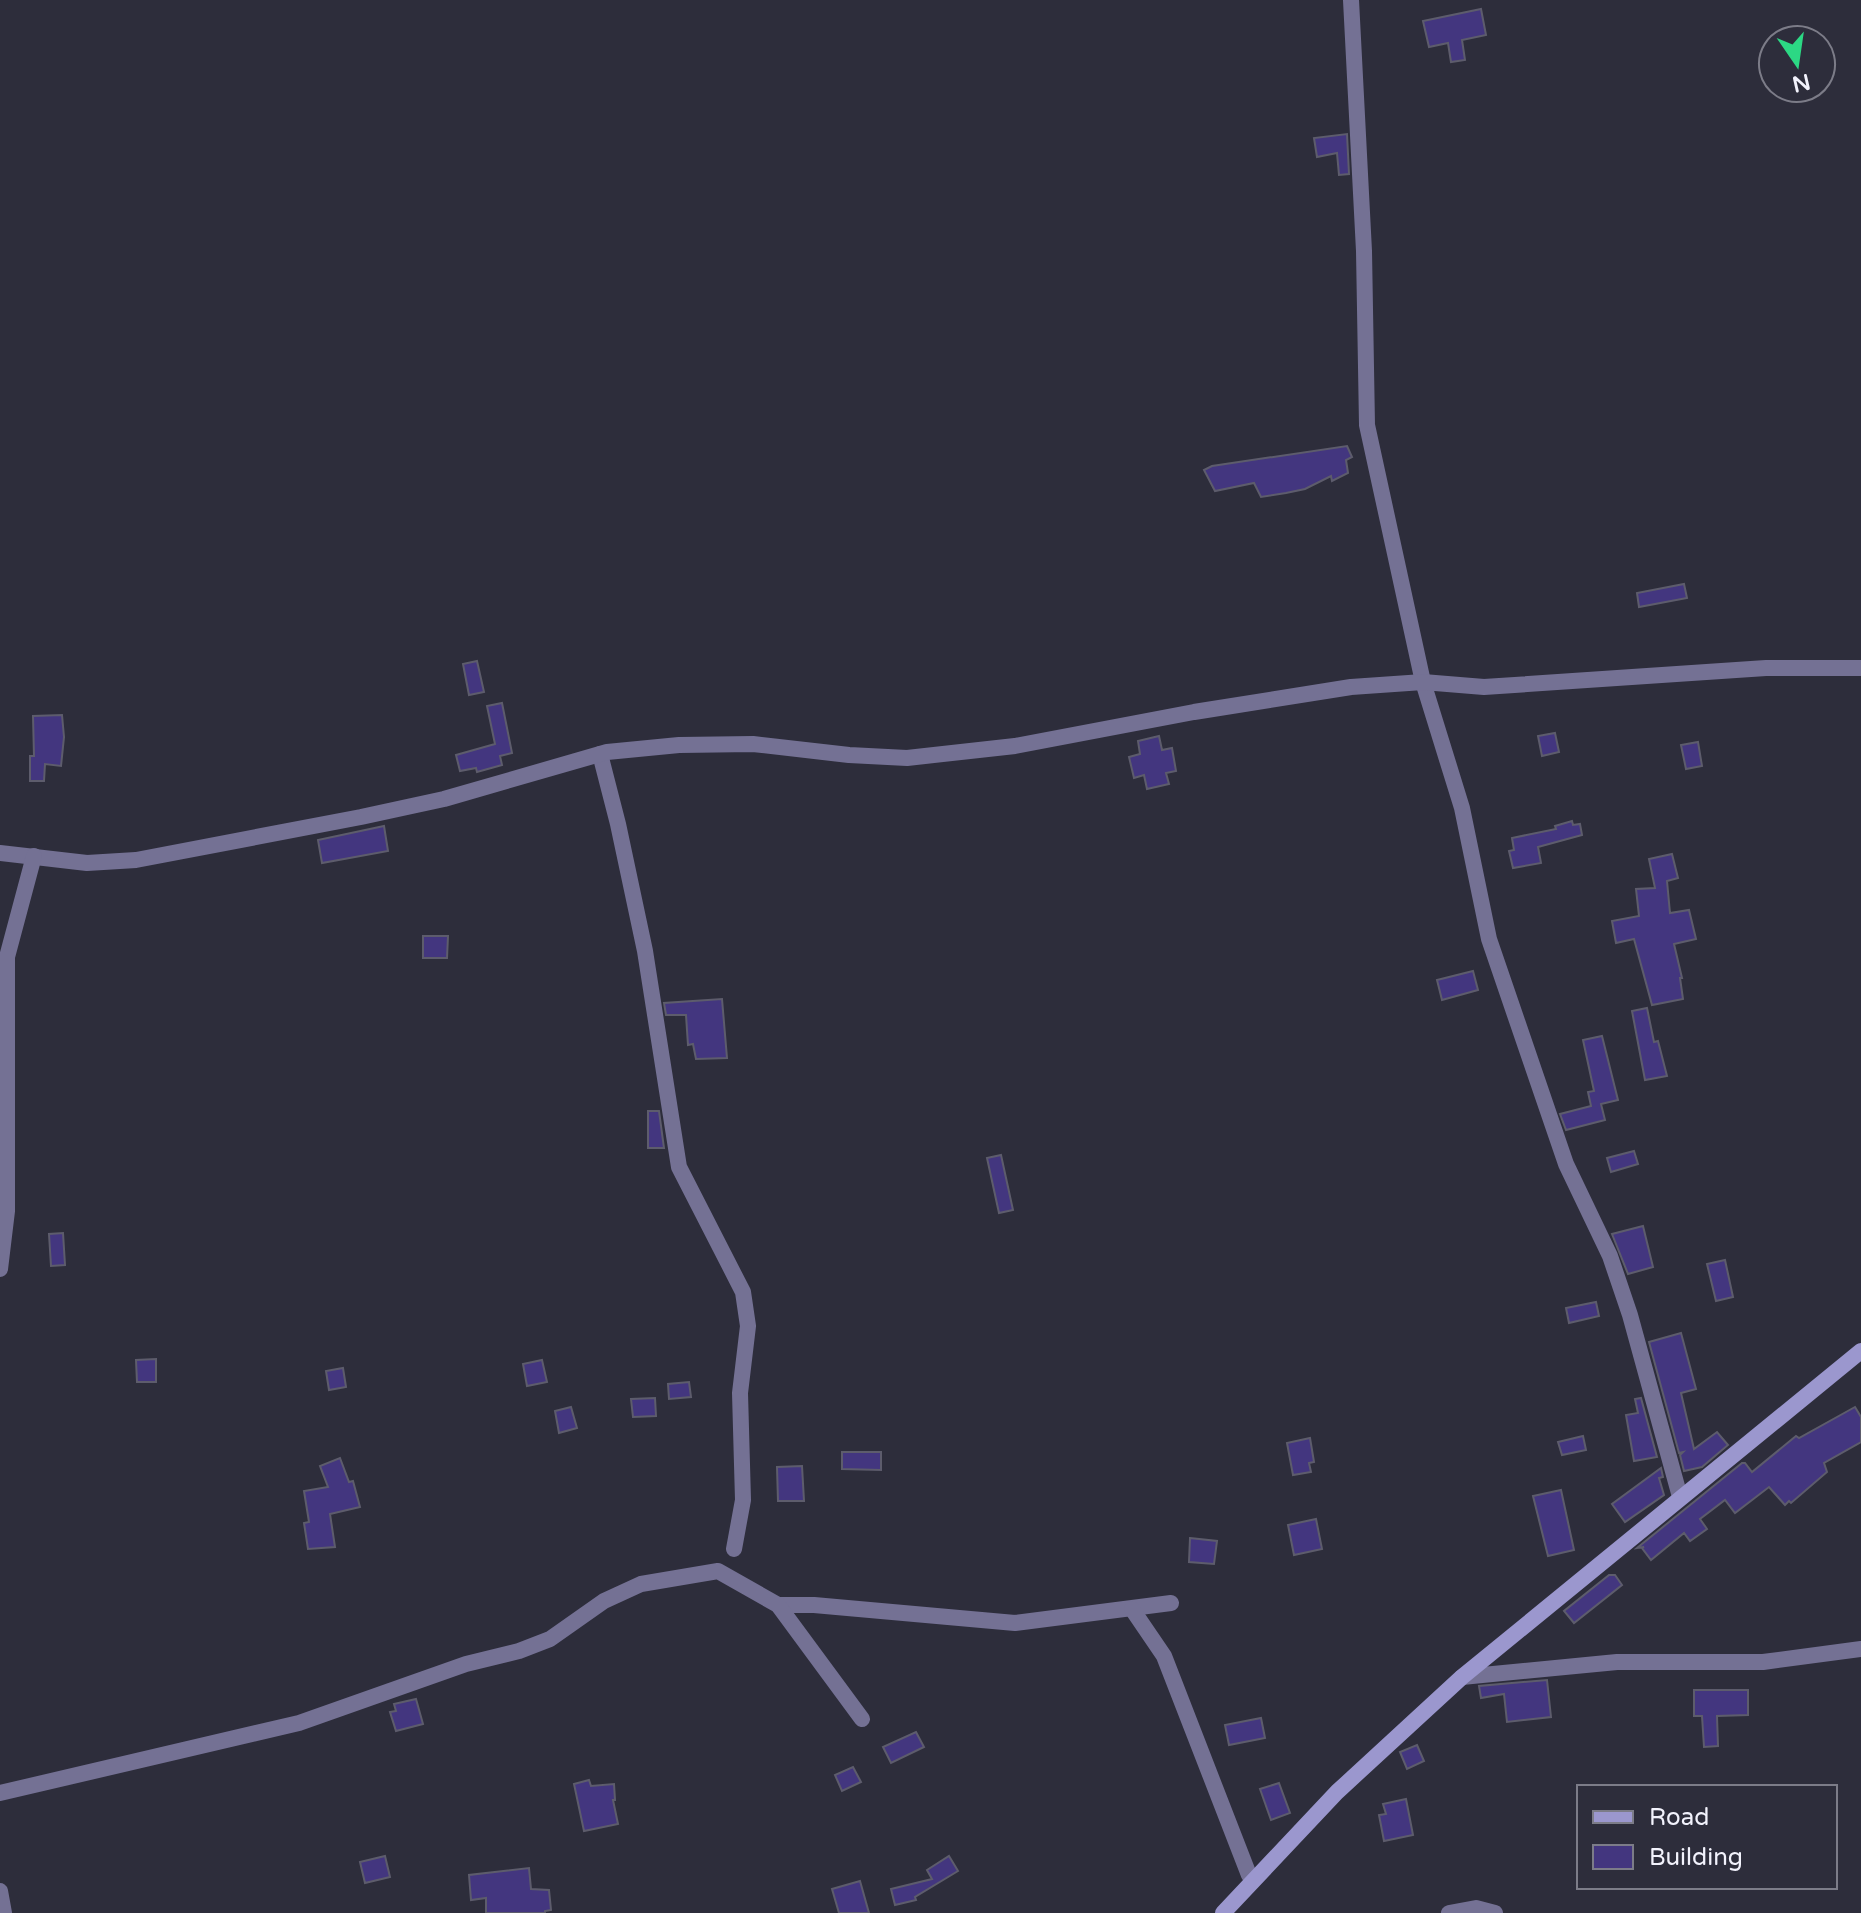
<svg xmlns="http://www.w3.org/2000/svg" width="1861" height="1913" viewBox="0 0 1861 1913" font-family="'Varela Round',sans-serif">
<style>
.building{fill:#43367f;stroke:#5d5c6c;stroke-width:2}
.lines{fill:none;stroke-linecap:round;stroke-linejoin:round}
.street{stroke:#747194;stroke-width:16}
.secondary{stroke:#9b97ce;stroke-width:16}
</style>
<rect width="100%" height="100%" fill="#2d2d3b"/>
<g class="building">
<polygon points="1481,9 1486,35 1462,40 1465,60 1451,62 1448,43 1429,47 1423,21"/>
<polygon points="1347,134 1349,174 1339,175 1337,153 1317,157 1314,138"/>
<polygon points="1347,446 1352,457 1346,460 1348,473 1332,481 1331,476 1305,489 1286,493 1261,497 1254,483 1215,491 1204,470 1212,466"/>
<polygon points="1684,584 1687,598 1639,607 1637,593"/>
<polygon points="477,661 484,692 469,695 463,664"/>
<polygon points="502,703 512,753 500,756 502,765 477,772 476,768 460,771 456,755 495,744 487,706"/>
<polygon points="62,715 64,737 61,766 45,764 44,781 30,781 30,756 34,756 33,716"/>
<polygon points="1555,733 1559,752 1542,756 1538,736"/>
<polygon points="1159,736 1162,750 1172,748 1176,771 1166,773 1169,784 1147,789 1144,775 1134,778 1129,757 1140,754 1138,741"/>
<polygon points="1698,742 1702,766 1686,769 1681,745"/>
<polygon points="1572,821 1573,825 1580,824 1582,835 1538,847 1541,863 1513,868 1509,851 1514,850 1512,838 1556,829 1555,826"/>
<polygon points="384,826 388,851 322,863 318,840"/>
<polygon points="1672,854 1678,878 1667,881 1670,913 1689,910 1696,939 1674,944 1682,978 1680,978 1683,999 1652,1005 1634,939 1616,943 1612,921 1639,916 1636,889 1655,888 1649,859"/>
<polygon points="423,936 448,936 447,958 423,958"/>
<polygon points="1473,971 1478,990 1442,1000 1437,980"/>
<polygon points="722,999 727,1058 696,1059 693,1044 688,1045 686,1015 666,1015 664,1003"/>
<polygon points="1647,1008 1654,1042 1658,1041 1667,1076 1645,1080 1632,1011"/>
<polygon points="1602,1036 1618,1100 1601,1104 1605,1120 1566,1130 1560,1114 1591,1106 1588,1092 1594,1091 1583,1040"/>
<polygon points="648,1111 659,1111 664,1148 648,1148"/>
<polygon points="1634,1151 1638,1164 1611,1172 1607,1158"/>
<polygon points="1001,1155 1013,1210 999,1213 987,1158"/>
<polygon points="1643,1226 1653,1267 1628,1274 1612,1234"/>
<polygon points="63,1233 65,1265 51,1266 49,1234"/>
<polygon points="1725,1260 1733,1297 1716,1301 1707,1264"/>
<polygon points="1596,1302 1599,1316 1569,1323 1566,1308"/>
<polygon points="1681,1333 1696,1389 1681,1393 1694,1449 1717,1432 1728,1445 1702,1467 1684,1471 1680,1455 1683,1452 1679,1453 1649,1342"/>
<polygon points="156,1359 156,1382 137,1382 136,1360"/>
<polygon points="542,1360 547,1382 527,1386 523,1364"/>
<polygon points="343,1368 346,1387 329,1390 326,1371"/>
<polygon points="689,1382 691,1397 669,1399 668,1384"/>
<polygon points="655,1398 656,1416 633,1417 631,1399"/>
<polygon points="1641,1398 1657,1457 1634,1461 1626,1415 1638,1413 1635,1399"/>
<polygon points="571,1407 577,1428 559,1433 555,1411"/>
<polygon points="1855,1407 1861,1417 1861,1442 1824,1463 1827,1472 1791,1503 1789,1501 1785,1505 1769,1487 1735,1513 1725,1500 1700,1519 1707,1529 1690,1541 1684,1533 1651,1560 1642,1548 1644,1547 1637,1548 1742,1463 1745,1463 1752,1472 1796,1436 1799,1438"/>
<polygon points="1583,1436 1586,1450 1562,1455 1558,1442"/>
<polygon points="1310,1438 1314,1462 1309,1463 1311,1472 1293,1475 1287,1443"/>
<polygon points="842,1452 881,1452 881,1470 842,1469"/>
<polygon points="340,1458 349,1482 353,1481 360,1507 330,1514 335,1547 308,1549 304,1523 309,1522 304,1491 328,1487 320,1466"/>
<polygon points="802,1466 804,1501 778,1501 777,1467"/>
<polygon points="1661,1468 1663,1477 1659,1478 1664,1495 1625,1522 1612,1504"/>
<polygon points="1561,1490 1574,1550 1548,1556 1533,1496"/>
<polygon points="1316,1519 1322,1549 1294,1555 1288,1525"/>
<polygon points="1190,1538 1217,1541 1214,1564 1189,1562"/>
<polygon points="1609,1575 1615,1575 1622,1585 1574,1623 1564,1611"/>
<polygon points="1547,1680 1551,1717 1507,1722 1504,1694 1481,1698 1479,1686"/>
<polygon points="1694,1690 1748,1690 1748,1715 1717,1716 1718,1746 1704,1747 1702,1716 1694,1716"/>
<polygon points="416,1699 423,1724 396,1731 390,1712 396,1711 394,1704"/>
<polygon points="1261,1718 1265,1738 1229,1745 1225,1725"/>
<polygon points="916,1732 924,1747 891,1763 883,1747"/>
<polygon points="1417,1745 1424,1761 1407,1769 1400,1752"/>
<polygon points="853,1767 861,1782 842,1791 835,1775"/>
<polygon points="589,1780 591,1786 614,1784 615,1800 613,1800 618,1824 584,1831 574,1784"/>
<polygon points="1279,1783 1290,1813 1271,1820 1260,1789"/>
<polygon points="1406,1799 1413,1835 1384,1841 1379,1815 1386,1814 1383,1804"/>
<polygon points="385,1856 390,1877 365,1883 360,1862"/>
<polygon points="949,1856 958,1871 915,1897 916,1900 895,1905 891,1889 932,1879 927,1870"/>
<polygon points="529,1868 531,1889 549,1890 551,1910 545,1911 545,1913 486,1913 486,1898 471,1900 469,1875"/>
<polygon points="860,1881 869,1913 839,1913 832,1889"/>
</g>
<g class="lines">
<g class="street">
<polyline points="1351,0 1364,251 1367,425 1423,682 1462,808 1489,939 1566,1164 1610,1256 1630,1315 1680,1497"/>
<polyline points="600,754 618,824 645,951 679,1167 743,1292 748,1326 740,1393 743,1500 734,1549"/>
<polyline points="0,853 87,863 136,860 361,817 444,799 607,752 679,745 753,744 849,755 907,758 1015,746 1194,712 1351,687 1423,682 1484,687 1766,668 1861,668"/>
<polyline points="0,1269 7,1211 7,957 34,856"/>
<polyline points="778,1605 814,1605 1015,1623 1171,1603"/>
<polyline points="1132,1609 1164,1656 1249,1875"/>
<polyline points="1462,1677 1617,1662 1763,1662 1861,1649"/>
<polyline points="0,1793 299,1723 466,1664 519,1651 550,1639 604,1601 641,1584 718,1571 778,1605 862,1719"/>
<polyline points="0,1891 4,1913"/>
<polyline points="1449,1913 1476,1908 1495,1913"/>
</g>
<polyline class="secondary" points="1223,1913 1337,1792 1462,1677 1861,1351"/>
</g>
<rect x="1577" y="1785" width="260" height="104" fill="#2d2d3b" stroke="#7c7c88" stroke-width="2"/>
<rect x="1593" y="1811" width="40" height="12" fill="#9b97ce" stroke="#7c7c88" stroke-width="2"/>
<text x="1649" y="1825" font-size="24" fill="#f2f2fc">Road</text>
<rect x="1593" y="1845" width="40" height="24" fill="#43367f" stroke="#7c7c88" stroke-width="2"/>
<text x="1649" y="1865" font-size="24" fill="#f2f2fc">Building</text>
<g transform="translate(1797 64) rotate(167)"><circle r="38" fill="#2d2d3b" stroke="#7c7c88" stroke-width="2"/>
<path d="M0-6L14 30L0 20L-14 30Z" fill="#2cd884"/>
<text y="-12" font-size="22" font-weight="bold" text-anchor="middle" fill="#f2f2fc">N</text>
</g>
</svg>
